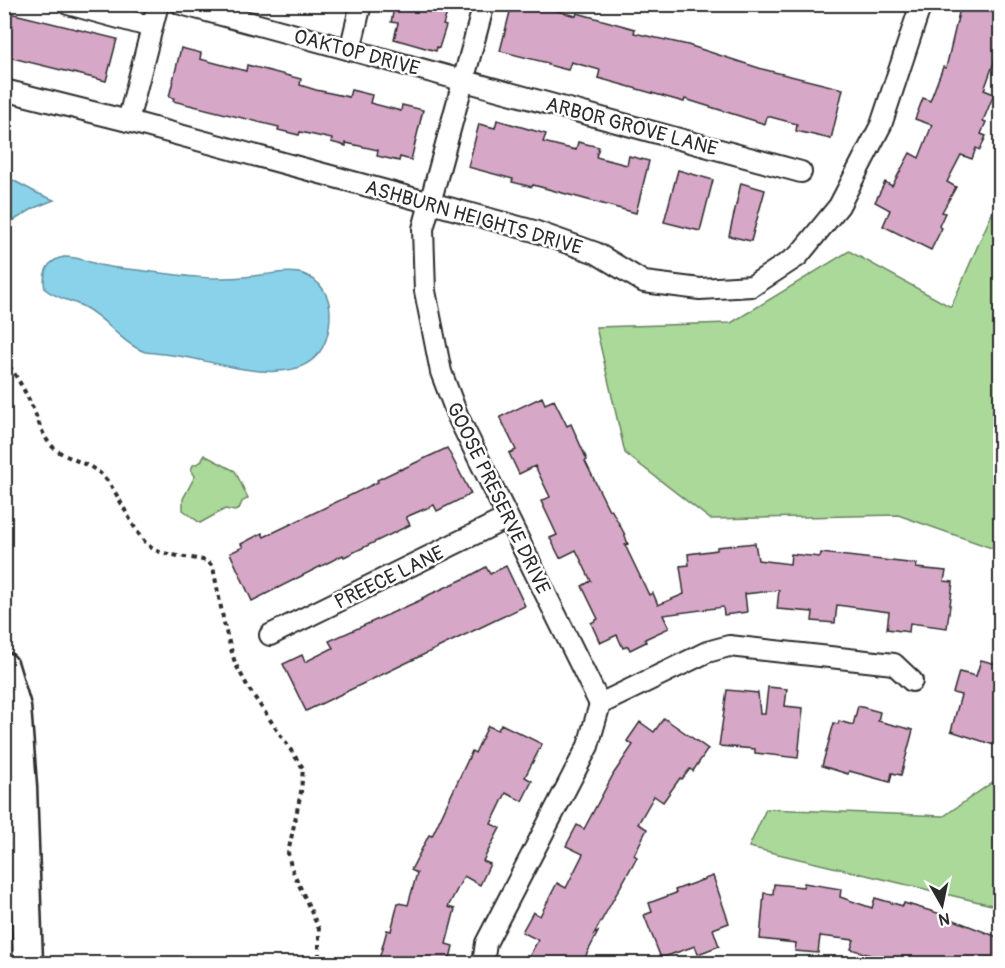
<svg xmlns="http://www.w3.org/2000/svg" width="1005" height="968" viewBox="0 0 1005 968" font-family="Pangolin,sans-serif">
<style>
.green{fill:#aad999;stroke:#6a8262;stroke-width:1.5}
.water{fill:#89d2ea;stroke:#638f9e;stroke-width:1.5}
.building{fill:#d7a7c7;stroke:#2b2b2b;stroke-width:1.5}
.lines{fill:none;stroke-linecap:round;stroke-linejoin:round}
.minor-casing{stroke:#2b2b2b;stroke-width:24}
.highway-casing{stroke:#2b2b2b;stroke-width:33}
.path{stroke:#2b2b2b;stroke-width:4;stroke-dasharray:4.5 4.5;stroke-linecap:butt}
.minor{stroke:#fff;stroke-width:20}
.highway{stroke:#fff;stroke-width:28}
.labels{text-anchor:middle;stroke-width:5;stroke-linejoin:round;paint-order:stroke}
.street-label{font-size:20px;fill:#2b2b2b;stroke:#fff}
</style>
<rect width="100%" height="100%" fill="#fff"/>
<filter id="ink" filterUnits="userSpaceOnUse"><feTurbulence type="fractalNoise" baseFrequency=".0167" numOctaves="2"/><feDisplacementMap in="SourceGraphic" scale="12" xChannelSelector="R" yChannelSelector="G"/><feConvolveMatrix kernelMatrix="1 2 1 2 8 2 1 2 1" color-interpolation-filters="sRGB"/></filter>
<g filter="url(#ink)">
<g class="green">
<polygon points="1000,195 1000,551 898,515 710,519 625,453 596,327 731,323 849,251 951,307"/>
<polygon points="204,455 235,471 248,498 242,502 239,509 235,511 225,509 200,523 183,510 183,499 195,476 191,470 193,465 201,462"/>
<polygon points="1000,777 1000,907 749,847 766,809 944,816"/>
</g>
<g class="water">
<polygon points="5,176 37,193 54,200 34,208 5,226"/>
<path d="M 64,257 C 79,257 86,261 99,265 C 117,269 136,269 153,272 C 183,276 213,280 244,277 C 260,276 289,269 303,274 C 320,280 330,295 330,313 C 330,392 252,372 200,360 C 182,355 163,354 145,352 C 121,343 107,319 84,307 C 71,300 57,299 45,289 C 42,273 47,260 64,257 Z"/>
</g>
<g class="building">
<polygon points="395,4 415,4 447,13 443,25 446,26 439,48 437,47 436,51 394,39 398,23 391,22"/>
<polygon points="512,4 547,4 546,8 576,16 577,13 635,29 634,33 688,45 762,69 843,89 831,139 796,131 797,124 767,116 765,124 685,99 684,102 598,78 600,70 571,62 568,70 548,65 548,63 500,51"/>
<polygon points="961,4 1000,4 1000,55 997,54 984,90 994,94 983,121 986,122 981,134 986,136 980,150 976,148 972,159 961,155 947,182 956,187 942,212 945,213 939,226 942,228 931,250 883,226 890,210 875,202 885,182 892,186 910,153 919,158 932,125 915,119 923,98 930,101 943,67 946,68"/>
<polygon points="10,13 117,39 106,81 4,56 4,34"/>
<polygon points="181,48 201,53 200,59 246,71 247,65 301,79 300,85 316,90 349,97 351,90 372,95 370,103 401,111 402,105 423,110 411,160 400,157 399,161 377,156 378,150 346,143 346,146 331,142 332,139 300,132 299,135 278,130 279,127 173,101 174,98 169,97"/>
<polygon points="497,120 546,134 543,142 576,150 578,142 599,147 596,157 627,165 629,156 649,161 636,213 533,185 532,187 512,182 513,179 468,167 479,124 495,128"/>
<polygon points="678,170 713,180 700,231 664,222"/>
<polygon points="741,183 765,190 751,241 729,236"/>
<polygon points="542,397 545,404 554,400 567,426 571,424 587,460 585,461 609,510 611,509 624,533 628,544 625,545 649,595 653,593 658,605 684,594 680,566 689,565 688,554 717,550 717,547 755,543 758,560 790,564 791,554 820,557 821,553 917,564 916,568 946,571 944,581 953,582 947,628 910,623 909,632 887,629 889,612 837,605 835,623 812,621 813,612 777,609 779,590 745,594 747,612 724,615 723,607 663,615 669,628 645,639 646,642 630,650 628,646 623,648 617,635 600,643 591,623 598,619 582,586 591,581 576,550 560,558 550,538 557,535 541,501 550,497 535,466 519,474 509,453 516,450 500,417"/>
<polygon points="447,448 471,494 437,511 434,505 406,517 410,525 344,557 343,555 252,601 230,553 243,547 241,544 262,533 264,537 378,482 377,480 400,469 400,470"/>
<polygon points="506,566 525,606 306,711 283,664 302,655 305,662 333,648 329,641 423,599 422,598 468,577 486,567 490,574"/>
<polygon points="981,660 1000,665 1000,738 996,737 994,745 951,731 961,695 953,693 959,672 976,676"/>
<polygon points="768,687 787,689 785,706 803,708 798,758 755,753 755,749 719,746 727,690 758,693 760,714 765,714"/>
<polygon points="858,706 880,712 878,721 913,730 901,775 892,773 890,782 849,771 848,774 822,766 834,723 838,724 839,721 853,725"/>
<polygon points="664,718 708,749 693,771 690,769 682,779 680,778 663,802 654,796 638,824 647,829 634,855 637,857 594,934 598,932 582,963 542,963 529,957 538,940 522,932 533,912 540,916 557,883 566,888 583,854 566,846 577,825 584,829 614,773 633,745 627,741 640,722 654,732"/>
<polygon points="501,724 542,744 525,777 532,781 522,801 506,793 491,824 500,828 483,861 490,864 480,885 464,876 448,907 455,909 446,944 453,946 449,963 378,963 387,930 391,931 398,903 408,905 417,873 411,870 429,835 432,836 472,751 475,753 488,726 498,730"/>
<polygon points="713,876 729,923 713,929 719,946 698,954 695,946 661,958 644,915 652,912 649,903 676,893 675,890"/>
<polygon points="804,883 841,889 840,897 872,908 875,898 903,906 904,903 941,914 941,915 1000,938 1000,963 933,963 911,957 909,963 885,963 886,960 851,949 854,940 820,936 818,953 795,951 796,943 760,939 764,893 773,894 774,884 803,887"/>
</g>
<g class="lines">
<g class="minor-casing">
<g id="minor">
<polyline points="68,4 152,27"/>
<polyline points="181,4 801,172"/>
<polyline points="350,50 361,4"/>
<polyline points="4,90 128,121 534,231 596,253 644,282 700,289 752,286 798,256 839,206 881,125 921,4"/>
<polyline points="128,121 158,4"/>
<polyline points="270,635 507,518"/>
<polyline points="600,704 707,652 729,646 894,664 912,681"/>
<polyline points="483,964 486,943 588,746 600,704 458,417 441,372 425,291 423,229 484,4"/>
</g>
</g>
<g class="highway-casing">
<polyline id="highway" points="4,667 16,707 22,787 28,964"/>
</g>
<path class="path" d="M 4,359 C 14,372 23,387 30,402 C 36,414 40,429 47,440 C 60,460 88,460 104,477 C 121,495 134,537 153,549 C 166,556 192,557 207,561 L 213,567 L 225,628 L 235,663 L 249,689 L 303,768 L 301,792 L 288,853 L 291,867 L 319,929 L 319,964"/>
<use href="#minor" class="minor"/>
<use href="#highway" class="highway"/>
</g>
</g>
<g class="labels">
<g class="street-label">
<text transform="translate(357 52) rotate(15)" y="7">OAKTOP DRIVE</text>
<text transform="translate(632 126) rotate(15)" y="7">ARBOR GROVE LANE</text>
<text transform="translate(474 217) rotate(16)" y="7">ASHBURN HEIGHTS DRIVE</text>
<text transform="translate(499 498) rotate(64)" y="7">GOOSE PRESERVE DRIVE</text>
<text transform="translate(389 577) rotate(-26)" y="7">PREECE LANE</text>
</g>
</g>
<rect width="1005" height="968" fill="none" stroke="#fff" stroke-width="24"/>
<rect x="12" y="12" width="981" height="944" fill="none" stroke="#2b2b2b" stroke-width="2" filter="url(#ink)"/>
<g transform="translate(942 905) rotate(171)" stroke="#ffffff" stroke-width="4.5" paint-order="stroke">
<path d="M0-4.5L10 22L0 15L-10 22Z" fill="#2b2b2b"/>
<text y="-9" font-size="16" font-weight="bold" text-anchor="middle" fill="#2b2b2b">N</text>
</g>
</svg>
